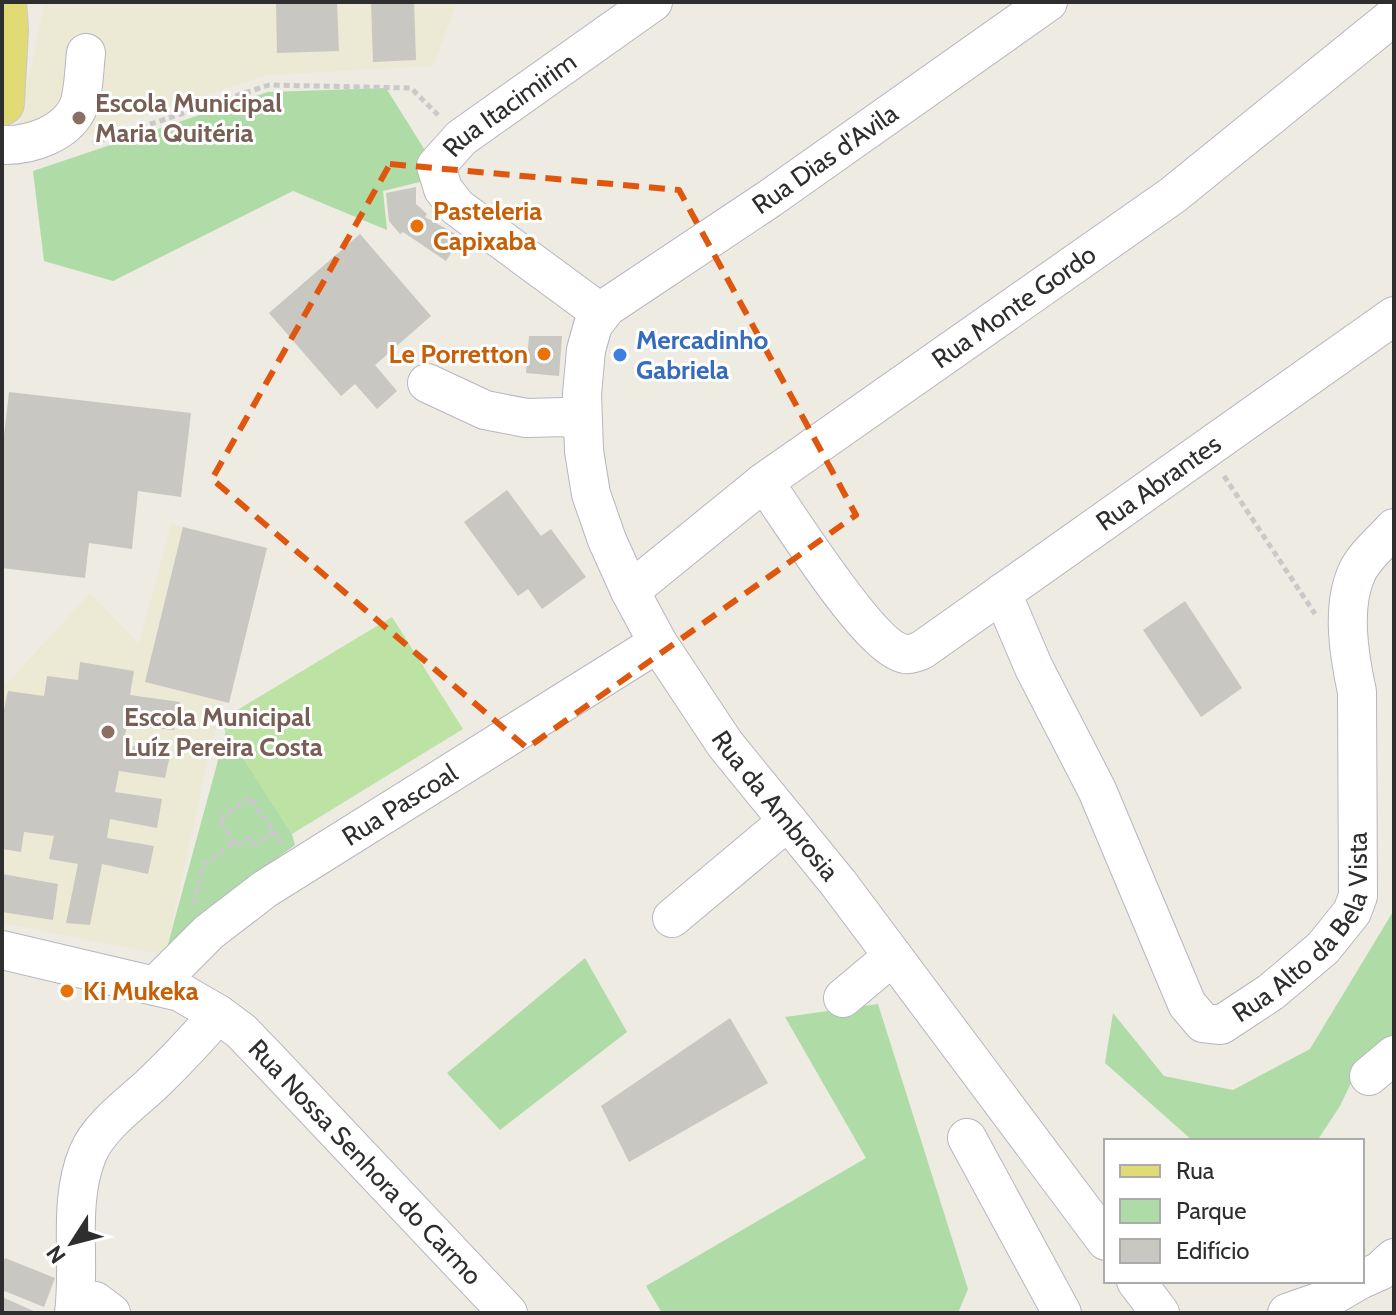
<svg xmlns="http://www.w3.org/2000/svg" width="1396" height="1315" viewBox="0 0 1396 1315" font-family="Cabin,sans-serif">
<style>
.education{fill:#ece9d5}
.green{fill:#afdca6}
.pitch{fill:#bce2a4}
.building{fill:#c9c7c1}
.lines{fill:none;stroke-linecap:round;stroke-linejoin:round}
.minor-casing{stroke:#b6b6c0;stroke-width:40}
.major-casing{stroke:#c9c9c9;stroke-width:46}
.path{stroke:#c9c9c9;stroke-width:5;stroke-dasharray:6 4;stroke-linecap:butt}
.minor{stroke:#fff;stroke-width:38}
.major{stroke:#e0db74;stroke-width:44}
.marked{fill:none;stroke:#df570e;stroke-width:6;stroke-dasharray:16 10;stroke-linejoin:round}
.education-dot{fill:#8d6e63;stroke:#fff;stroke-width:3}
.food-dot{fill:#e8710a;stroke:#fff;stroke-width:3}
.shop-dot{fill:#3f7fe0;stroke:#fff;stroke-width:3}
.labels{text-anchor:middle;stroke-width:6;stroke-linejoin:round;paint-order:stroke}
.education-label{font-size:26px;font-weight:bold;fill:#785e54;stroke:#fff;text-anchor:start}
.street-label{font-size:26px;fill:#2e2e2e;stroke:#fff}
.food-label{font-size:26px;font-weight:bold;fill:#c56008;stroke:#fff;text-anchor:start}
.shop-label{font-size:26px;font-weight:bold;fill:#366cbe;stroke:#fff;text-anchor:start}
</style>
<rect width="100%" height="100%" fill="#edebe2"/>
<g class="education">
<polygon points="45,2 457,2 433,66 266,75 11,161"/>
<polygon points="171,524 267,548 229,703 223,702 207,762 165,955 2,923 2,689 90,593 139,644"/>
</g>
<g class="green">
<polygon points="386,88 426,152 420,182 383,191 387,230 293,191 113,281 44,261 33,171 268,92"/>
<polygon points="226,731 292,834 295,845 196,918 165,955"/>
<polygon points="1394,910 1394,1033 1360,1064 1340,1106 1317,1141 1193,1141 1105,1063 1113,1013 1164,1076 1233,1090 1310,1049"/>
<polygon points="585,958 627,1032 500,1130 447,1073"/>
<polygon points="878,1004 968,1289 958,1313 662,1313 646,1286 866,1158 785,1017"/>
</g>
<polygon class="pitch" points="392,617 463,729 292,834 219,721"/>
<g class="building">
<polygon points="276,2 337,2 339,51 277,53"/>
<polygon points="371,2 414,2 416,60 373,62"/>
<polygon points="416,187 416,204 427,214 425,217 461,237 446,261 403,232 400,234 389,221 386,193"/>
<polygon points="360,234 431,316 375,365 397,391 377,409 355,384 341,396 269,313"/>
<polygon points="529,336 562,336 559,376 526,373"/>
<polygon points="9,392 191,413 181,497 138,491 132,549 89,543 85,578 2,568 2,453"/>
<polygon points="507,490 541,536 551,529 586,577 542,609 528,589 518,596 464,522"/>
<polygon points="183,527 267,548 229,703 145,682"/>
<polygon points="1185,601 1242,688 1201,717 1143,630"/>
<polygon points="80,662 134,671 130,695 180,702 174,730 127,725 123,745 171,751 165,778 119,771 115,792 162,799 157,828 110,819 107,838 154,846 148,874 102,864 90,925 66,923 78,864 49,859 54,836 24,832 21,852 2,849 2,719 8,691 44,696 47,676 78,680"/>
<polygon points="2,874 58,884 53,920 2,912"/>
<polygon points="730,1018 768,1083 629,1162 601,1106"/>
<polygon points="5,1258 55,1278 44,1307 2,1290 2,1266"/>
<polygon points="2,1297 38,1313 2,1313"/>
</g>
<g class="lines">
<g class="minor-casing">
<g id="minor">
<path id="s1" d="M 1048,2 L 769,199 L 607,307 L 593,325 L 586,350 L 582,394 L 584,451 L 591,494 L 607,540 L 630,591 L 658,643 L 725,744 L 839,884 L 1106,1241"/>
<path d="M 2,145 C 29,146 68,134 79,105 C 84,90 84,70 86,53"/>
<path id="s2" d="M 601,313 L 457,207 L 443,189 L 436,166 L 461,138 L 653,2"/>
<polyline points="427,383 485,410 526,418 565,417 583,423"/>
<path id="s3" d="M 764,482 C 788,515 869,648 905,654 C 910,655 917,652 922,650 L 1394,316"/>
<path id="s4" d="M 630,591 L 764,482 L 1173,195 L 1394,16"/>
<path id="s5" d="M 1002,593 L 1034,668 L 1097,790 L 1187,1004 L 1203,1023 L 1221,1025 L 1271,992 L 1323,948 L 1352,912 L 1358,896 L 1357,692 C 1349,655 1341,607 1357,572 C 1365,555 1382,542 1394,528"/>
<polyline points="672,918 788,821"/>
<path id="s6" d="M 2,950 L 180,992 L 218,1014 L 241,1031 L 269,1060 L 508,1313"/>
<path id="s7" d="M 155,986 L 209,932 L 265,889 L 658,643"/>
<polyline points="843,998 893,956"/>
<polyline points="1369,1076 1394,1055"/>
<polyline points="967,1138 1062,1313"/>
<polyline points="1362,1279 1380,1271 1394,1258"/>
<polyline points="1136,1281 1160,1313"/>
<polyline points="75,1305 95,1301 111,1313"/>
<path d="M 74,1313 C 81,1261 67,1203 88,1153 C 99,1127 129,1105 150,1086 C 174,1063 197,1039 218,1014"/>
<polyline points="1287,1313 1327,1299 1358,1281"/>
</g>
</g>
<g class="major-casing">
<polyline id="major" points="2,103 6,30 4,2"/>
</g>
<g class="path">
<polyline points="93,143 269,85 411,88 438,115"/>
<polyline points="1224,476 1315,614"/>
<polyline points="274,832 253,845 248,838 237,846 219,820 250,797 282,844"/>
<polyline points="194,904 203,865 235,842"/>
</g>
<use href="#minor" class="minor"/>
<use href="#major" class="major"/>
</g>
<path class="marked" d="M 390,164 L 679,190 L 856,515 L 527,748 L 212,479 Z"/>
<g class="education-dot">
<circle cx="79" cy="118" r="8"/>
<circle cx="108" cy="732" r="8"/>
</g>
<g class="food-dot">
<circle cx="417" cy="226" r="8"/>
<circle cx="544" cy="354" r="8"/>
<circle cx="67" cy="991" r="8"/>
</g>
<circle class="shop-dot" cx="620" cy="355" r="8"/>
<g class="labels">
<g class="education-label">
<text x="95" y="112">Escola Municipal<tspan x="95" dy="30">Maria Quitéria</tspan></text>
<text x="124" y="726">Escola Municipal<tspan x="124" dy="30">Luíz Pereira Costa</tspan></text>
</g>
<g class="street-label">
<text dy="9" stroke="none"><textPath href="#s2" startOffset="322">Rua Itacimirim</textPath></text>
<text transform="translate(825 159) rotate(-35)" y="9">Rua Dias d'Avila</text>
<text dy="9" stroke="none"><textPath href="#s4" startOffset="478">Rua Monte Gordo</textPath></text>
<text dy="9" stroke="none"><textPath href="#s3" startOffset="532">Rua Abrantes</textPath></text>
<text dy="9" stroke="none"><textPath href="#s7" startOffset="306">Rua Pascoal</textPath></text>
<text dy="9" stroke="none"><textPath href="#s1" startOffset="1094">Rua da Ambrosia</textPath></text>
<text dy="9" stroke="none"><textPath href="#s5" startOffset="630">Rua Alto da Bela Vista</textPath></text>
<text dy="9" stroke="none"><textPath href="#s6" startOffset="436">Rua Nossa Senhora do Carmo</textPath></text>
</g>
<g class="food-label">
<text x="433" y="220">Pasteleria<tspan x="433" dy="30">Capixaba</tspan></text>
<text x="528" y="363" text-anchor="end">Le Porretton</text>
<text x="83" y="1000">Ki Mukeka</text>
</g>
<g class="shop-label">
<text x="636" y="349">Mercadinho<tspan x="636" dy="30">Gabriela</tspan></text>
</g>
</g>
<rect width="1396" height="1315" fill="none" stroke="#2e2e2e" stroke-width="8"/>
<rect x="1104" y="1139" width="260" height="144" fill="#ffffff" stroke="#ababab" stroke-width="2"/>
<rect x="1120" y="1165" width="40" height="12" fill="#e0db74" stroke="#ababab" stroke-width="2"/>
<text x="1176" y="1179" font-size="24" fill="#2e2e2e">Rua</text>
<rect x="1120" y="1199" width="40" height="24" fill="#afdca6" stroke="#ababab" stroke-width="2"/>
<text x="1176" y="1219" font-size="24" fill="#2e2e2e">Parque</text>
<rect x="1120" y="1239" width="40" height="24" fill="#c9c7c1" stroke="#ababab" stroke-width="2"/>
<text x="1176" y="1259" font-size="24" fill="#2e2e2e">Edifício</text>
<g transform="translate(72 1243) rotate(234)" stroke="#ffffff" stroke-width="6" paint-order="stroke">
<path d="M0-6L14 30L0 20L-14 30Z" fill="#2e2e2e"/>
<text y="-12" font-size="22" font-weight="bold" text-anchor="middle" fill="#2e2e2e">N</text>
</g>
</svg>
